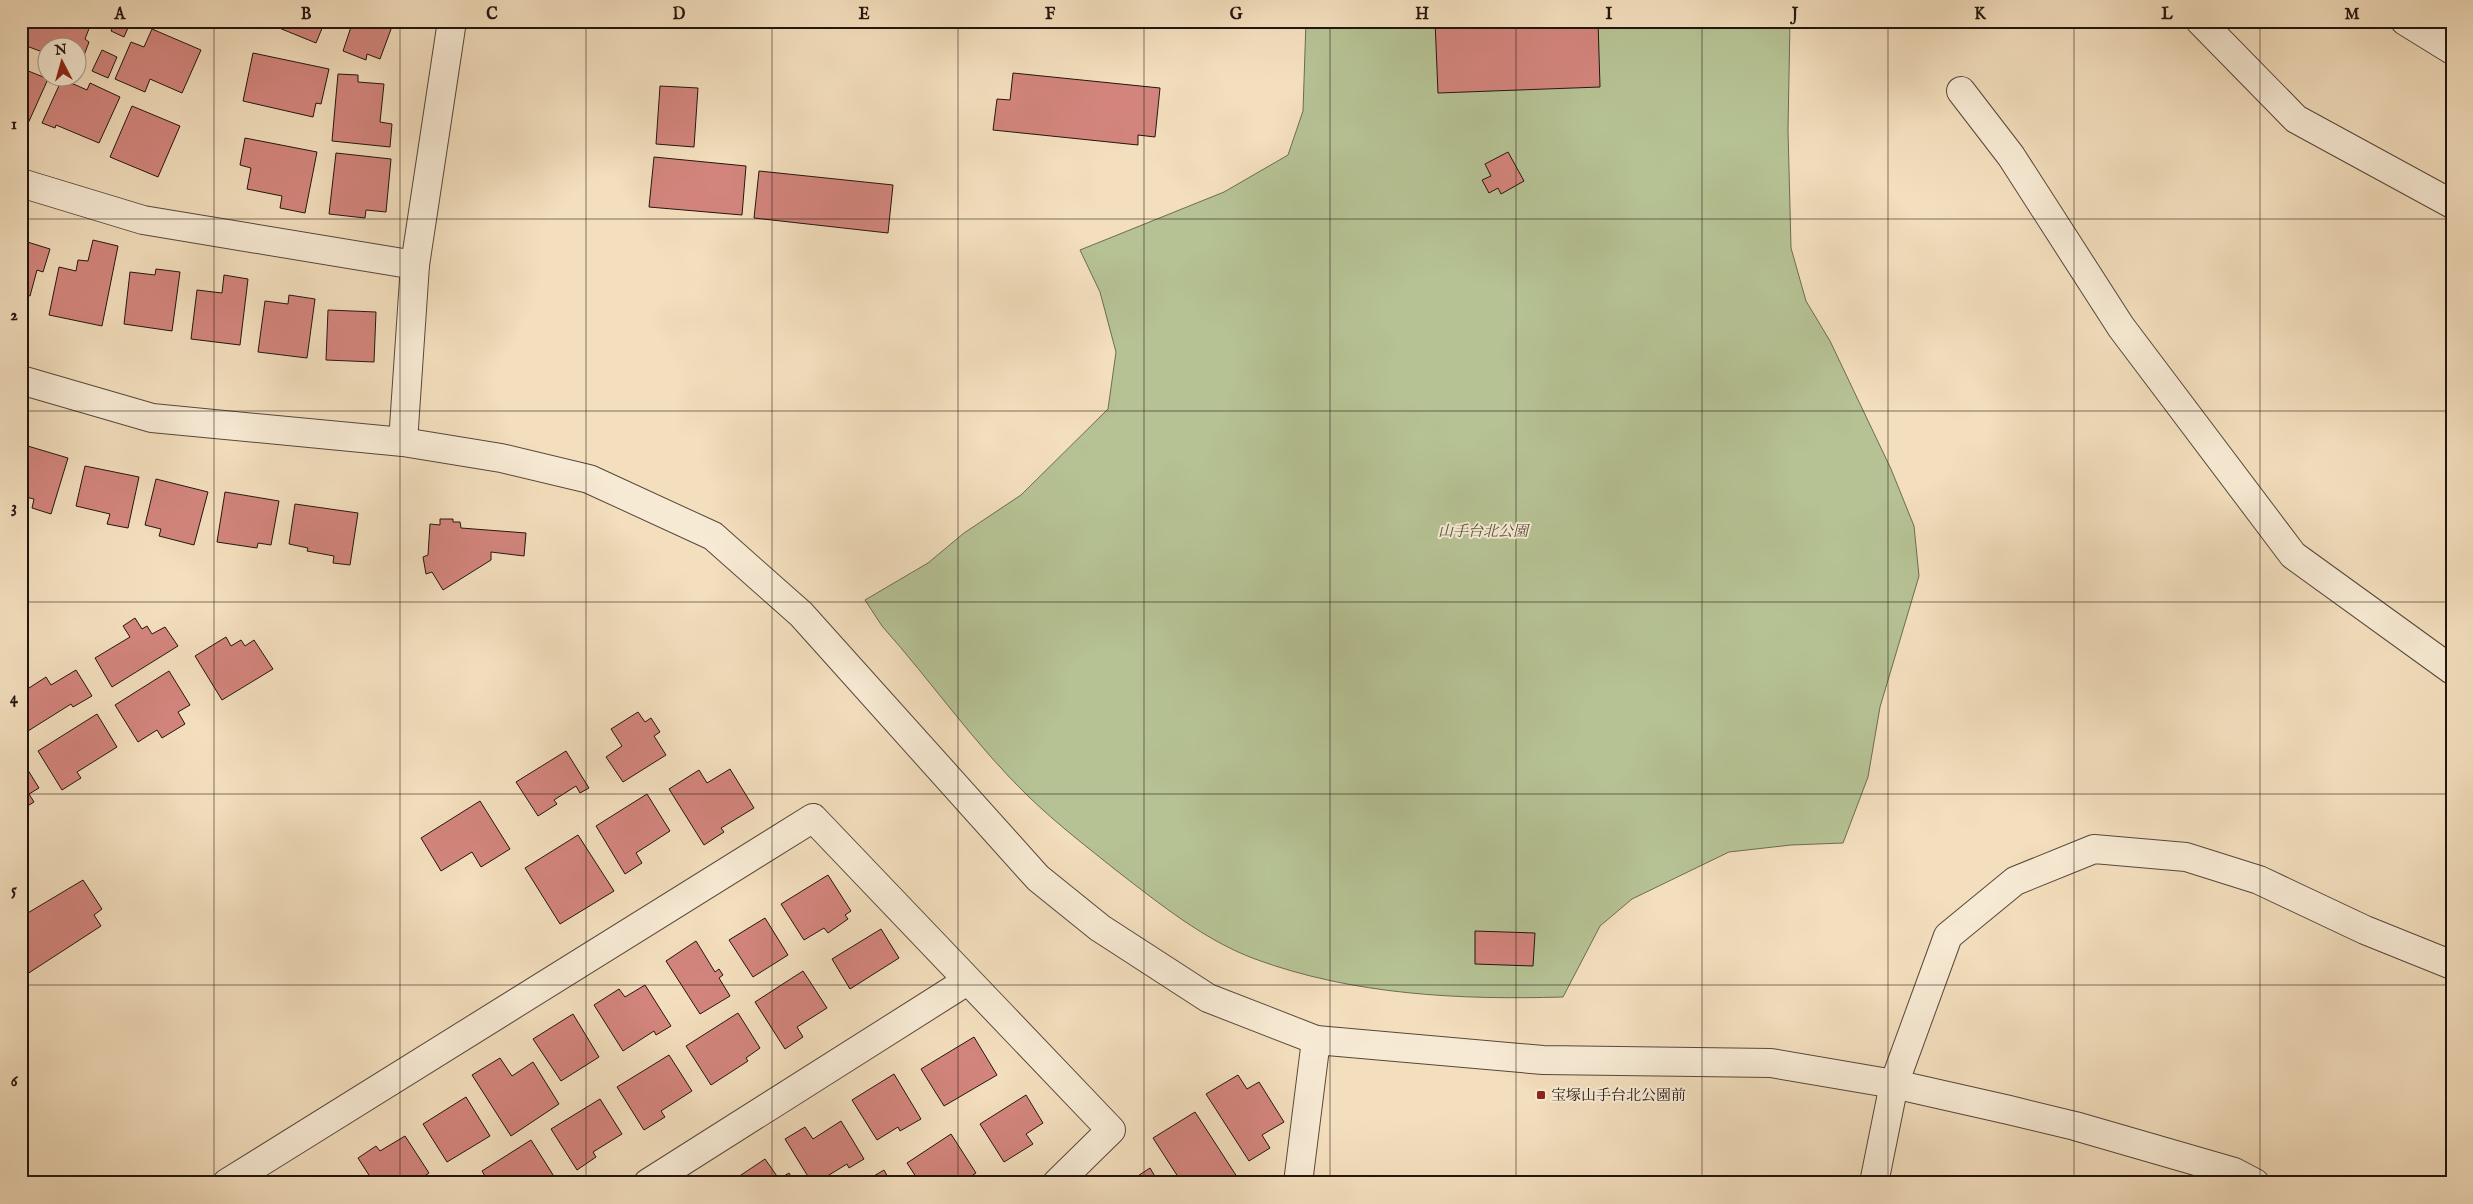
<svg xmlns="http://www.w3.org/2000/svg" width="2473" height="1204" viewBox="0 0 2473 1204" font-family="'IM FELL English','Noto Serif JP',serif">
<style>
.green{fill:#b6c294;stroke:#6c6c52}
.building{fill:#d3857d;stroke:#23150f}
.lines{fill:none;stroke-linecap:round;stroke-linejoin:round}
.minor-casing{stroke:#57473a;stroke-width:30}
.tertiary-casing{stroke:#57473a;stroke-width:30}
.minor{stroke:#f7ead4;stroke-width:28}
.tertiary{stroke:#f7ead4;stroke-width:28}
.grid{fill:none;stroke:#23150f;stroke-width:1;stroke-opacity:0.55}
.poi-dot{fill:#8f2418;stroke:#f7ead4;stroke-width:2}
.labels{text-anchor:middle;stroke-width:4;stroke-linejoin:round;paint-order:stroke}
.park-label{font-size:15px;font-style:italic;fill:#56523e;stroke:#f7ead4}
.poi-label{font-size:15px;fill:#23150f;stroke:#f7ead4;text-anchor:start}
.neatline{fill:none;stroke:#23150f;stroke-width:2}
.grid-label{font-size:16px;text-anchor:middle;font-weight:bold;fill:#23150f}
</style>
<rect width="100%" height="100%" fill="#f3debd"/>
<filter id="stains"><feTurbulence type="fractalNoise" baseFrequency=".004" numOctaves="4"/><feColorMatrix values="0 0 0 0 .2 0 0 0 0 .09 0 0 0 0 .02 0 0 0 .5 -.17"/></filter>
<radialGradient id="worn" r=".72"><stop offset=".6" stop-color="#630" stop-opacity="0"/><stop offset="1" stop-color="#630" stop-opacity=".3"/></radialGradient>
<path class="green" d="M 1306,21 L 1790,21 L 1788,130 L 1791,248 L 1806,301 L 1830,341 L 1891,469 L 1914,526 L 1919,576 L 1880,707 L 1868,777 L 1843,843 L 1791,845 L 1729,852 L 1632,899 L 1600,926 L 1563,997 C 1460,1000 1353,995 1255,959 C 1204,940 1160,904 1117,871 C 1087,847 1057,824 1029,797 C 975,745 932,682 882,626 L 865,600 L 928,563 L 964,533 L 1021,495 L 1108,409 L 1116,352 L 1100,292 L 1080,250 L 1224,192 L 1288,155 L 1303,111 Z"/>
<g class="building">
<polygon points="21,21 92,21 85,39 89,42 80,66 78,65 78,48 48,48 48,54 21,44"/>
<polygon points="115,21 131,21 124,37 111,31"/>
<polygon points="262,21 325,21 316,43"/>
<polygon points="353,21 394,21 380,59 367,54 366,60 343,51"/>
<polygon points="1435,21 1598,21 1600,87 1438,93"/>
<polygon points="152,29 201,50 182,93 150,79 145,92 115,79 131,42 144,47"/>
<polygon points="102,50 117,57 108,78 92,71"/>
<polygon points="253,53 329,69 321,104 316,103 313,117 243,101"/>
<polygon points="21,68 48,79 21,139"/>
<polygon points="1013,73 1160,88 1155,137 1138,135 1138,145 993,130 997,99 1010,100"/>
<polygon points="338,74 358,75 358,82 384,84 380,122 392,124 390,147 332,141"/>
<polygon points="62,79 87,90 90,83 120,97 99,143 56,125 55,128 42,123"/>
<polygon points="660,86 698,88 694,147 656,144"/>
<polygon points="132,106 180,126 158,177 110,157"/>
<polygon points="245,138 317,152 305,213 280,208 282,196 247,189 251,168 240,165"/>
<polygon points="1508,152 1524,181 1501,194 1498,188 1489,193 1482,180 1491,176 1485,164"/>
<polygon points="336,153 391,159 386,212 366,210 365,218 329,214"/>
<polygon points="654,157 746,166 742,215 649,207"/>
<polygon points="759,171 893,185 888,233 754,218"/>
<polygon points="21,240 50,249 43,272 37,270 30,296 21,293"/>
<polygon points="93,240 118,246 102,326 49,315 59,267 76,271 78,260 88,261"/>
<polygon points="156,269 180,272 172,331 124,324 130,272 155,275"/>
<polygon points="224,275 248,279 240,345 191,339 197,290 222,293"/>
<polygon points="289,295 315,299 307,358 258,352 265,301 288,304"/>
<polygon points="328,310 376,312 374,362 326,360"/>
<polygon points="21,444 68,458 51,514 32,508 34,499 21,496"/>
<polygon points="85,466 139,477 128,528 107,524 110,514 76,506"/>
<polygon points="156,479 208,492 194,545 159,536 161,529 145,525"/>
<polygon points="225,492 279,501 271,545 258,543 257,548 217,542"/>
<polygon points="295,504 358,513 350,565 333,563 334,556 307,551 308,548 289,544"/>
<polygon points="440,519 453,519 453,522 460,522 461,528 526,533 524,556 491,552 491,560 443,590 432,572 426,574 423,557 428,555 430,524 440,525"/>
<polygon points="135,618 142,629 147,626 152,634 165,627 178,646 112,687 95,658 130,637 123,626"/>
<polygon points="226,637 231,646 241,640 245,646 254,640 273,669 222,700 195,656"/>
<polygon points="76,670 92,696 73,707 71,704 28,731 21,720 21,677 29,688 46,677 51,685"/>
<polygon points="169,671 190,705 178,712 185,724 162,738 157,730 138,742 115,705"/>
<polygon points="638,712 645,722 651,718 660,732 654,736 666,755 623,782 606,757 622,746 611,729"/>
<polygon points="97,714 117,747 77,772 81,778 62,790 38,751"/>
<polygon points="566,751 589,788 580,793 576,786 554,800 557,804 538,816 516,782"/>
<polygon points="26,767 39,788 29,794 34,802 21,810 21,770"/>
<polygon points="730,769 754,808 721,828 724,832 704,845 669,789 699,770 707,783"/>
<polygon points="647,794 670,831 636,853 642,863 625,874 596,826"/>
<polygon points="480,801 510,849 481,867 472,852 441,871 421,838"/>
<polygon points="578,835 614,891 560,924 525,868"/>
<polygon points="828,875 851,911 845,915 848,919 828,933 824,928 804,940 781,904"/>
<polygon points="83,880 102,909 94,915 101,926 21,978 21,917"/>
<polygon points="765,918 788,955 753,977 729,940"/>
<polygon points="881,929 899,958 850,989 832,959"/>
<polygon points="1475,931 1535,933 1533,966 1475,964"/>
<polygon points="696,941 715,972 719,969 723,975 719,978 730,996 700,1014 666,961"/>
<polygon points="803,971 827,1008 797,1027 803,1037 785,1049 755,1002"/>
<polygon points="645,985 671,1026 656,1035 654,1031 623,1051 594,1005 619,989 625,997"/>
<polygon points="738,1013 760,1048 746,1058 748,1061 711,1085 686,1046"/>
<polygon points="573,1014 599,1057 561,1081 533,1039"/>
<polygon points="974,1037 997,1075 944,1106 921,1069"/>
<polygon points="669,1055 692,1091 661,1111 665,1117 644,1130 617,1087"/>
<polygon points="500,1058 512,1076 533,1062 559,1104 511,1136 472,1075"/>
<polygon points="894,1074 921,1119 900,1131 898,1127 877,1140 852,1100"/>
<polygon points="1238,1075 1247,1089 1259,1082 1284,1122 1262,1135 1270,1148 1249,1161 1206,1094"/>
<polygon points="1026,1095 1043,1123 1026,1134 1033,1144 1004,1162 980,1124"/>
<polygon points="466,1097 490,1136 447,1162 423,1124"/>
<polygon points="600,1099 622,1134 593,1152 596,1157 577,1170 551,1129"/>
<polygon points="1195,1112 1241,1183 1182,1183 1153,1138"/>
<polygon points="841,1121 864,1159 849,1168 847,1164 816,1183 812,1183 785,1139 805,1127 813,1139"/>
<polygon points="951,1134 976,1173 961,1183 920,1183 907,1163"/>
<polygon points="405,1136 429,1173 414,1183 374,1183 358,1158 376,1146 380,1151"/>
<polygon points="531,1140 555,1178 547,1183 489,1183 482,1171"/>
<polygon points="765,1159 779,1179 789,1173 795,1183 729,1183"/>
<polygon points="1150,1168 1159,1183 1127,1183"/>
<polygon points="884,1170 891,1183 862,1183"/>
</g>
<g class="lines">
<g class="minor-casing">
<g id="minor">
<polyline points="2200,21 2296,119 2452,204"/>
<polyline points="2405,21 2452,50"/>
<polyline points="1961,91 2011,156 2121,327 2293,555 2452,670"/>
<polyline points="21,183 143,220 415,265"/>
<polyline points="403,442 415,265 452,21"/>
<polyline points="227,1183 813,818 1111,1130 1057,1183"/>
<polyline points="648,1183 967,981"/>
<polyline points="1298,1183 1316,1040"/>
<polyline points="1874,1183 1894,1084 1948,936 2015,881 2094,849 2186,857 2259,880 2365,930 2452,965"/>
</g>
</g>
<g class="tertiary-casing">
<polyline id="tertiary" points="21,380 152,418 403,442 501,458 589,479 713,536 801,614 1038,878 1100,928 1208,998 1316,1040 1543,1060 1771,1063 1894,1084 2009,1110 2075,1126 2234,1172 2255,1183"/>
</g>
<use href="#minor" class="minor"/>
<use href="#tertiary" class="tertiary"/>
</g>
<path class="grid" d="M 214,21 L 214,1183M 400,21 L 400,1183M 586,21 L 586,1183M 772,21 L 772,1183M 958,21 L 958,1183M 1144,21 L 1144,1183M 1330,21 L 1330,1183M 1516,21 L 1516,1183M 1702,21 L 1702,1183M 1888,21 L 1888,1183M 2074,21 L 2074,1183M 2260,21 L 2260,1183M 21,219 L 2452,219M 21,411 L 2452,411M 21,602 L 2452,602M 21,794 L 2452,794M 21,985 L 2452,985"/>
<rect class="poi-dot" x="1536" y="1090" width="10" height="10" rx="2.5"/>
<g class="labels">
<g class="park-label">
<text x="1483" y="536">山手台北公園</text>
</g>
<g class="poi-label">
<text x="1551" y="1100">宝塚山手台北公園前</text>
</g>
</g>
<rect width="2473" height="1204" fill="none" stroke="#f3debd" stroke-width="55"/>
<g transform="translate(62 62) rotate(354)"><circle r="24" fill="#f7ead4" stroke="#a29585"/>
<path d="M0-4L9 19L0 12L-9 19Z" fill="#8f2418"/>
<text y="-8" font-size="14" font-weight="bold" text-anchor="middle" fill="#23150f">N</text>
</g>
<rect x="28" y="28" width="2418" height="1148" class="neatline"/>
<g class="grid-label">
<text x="120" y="19">A</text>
<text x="306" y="19">B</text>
<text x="492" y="19">C</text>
<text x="679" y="19">D</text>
<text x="864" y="19">E</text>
<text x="1050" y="19">F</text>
<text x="1236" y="19">G</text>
<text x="1422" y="19">H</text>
<text x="1609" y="19">I</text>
<text x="1795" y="19">J</text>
<text x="1980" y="19">K</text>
<text x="2167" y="19">L</text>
<text x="2352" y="19">M</text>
<text x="14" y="129">1</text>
<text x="14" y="320">2</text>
<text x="14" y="512">3</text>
<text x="14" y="703">4</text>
<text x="14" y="895">5</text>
<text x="14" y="1086">6</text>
</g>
<rect width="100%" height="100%" filter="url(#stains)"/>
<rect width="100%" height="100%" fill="url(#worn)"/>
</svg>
